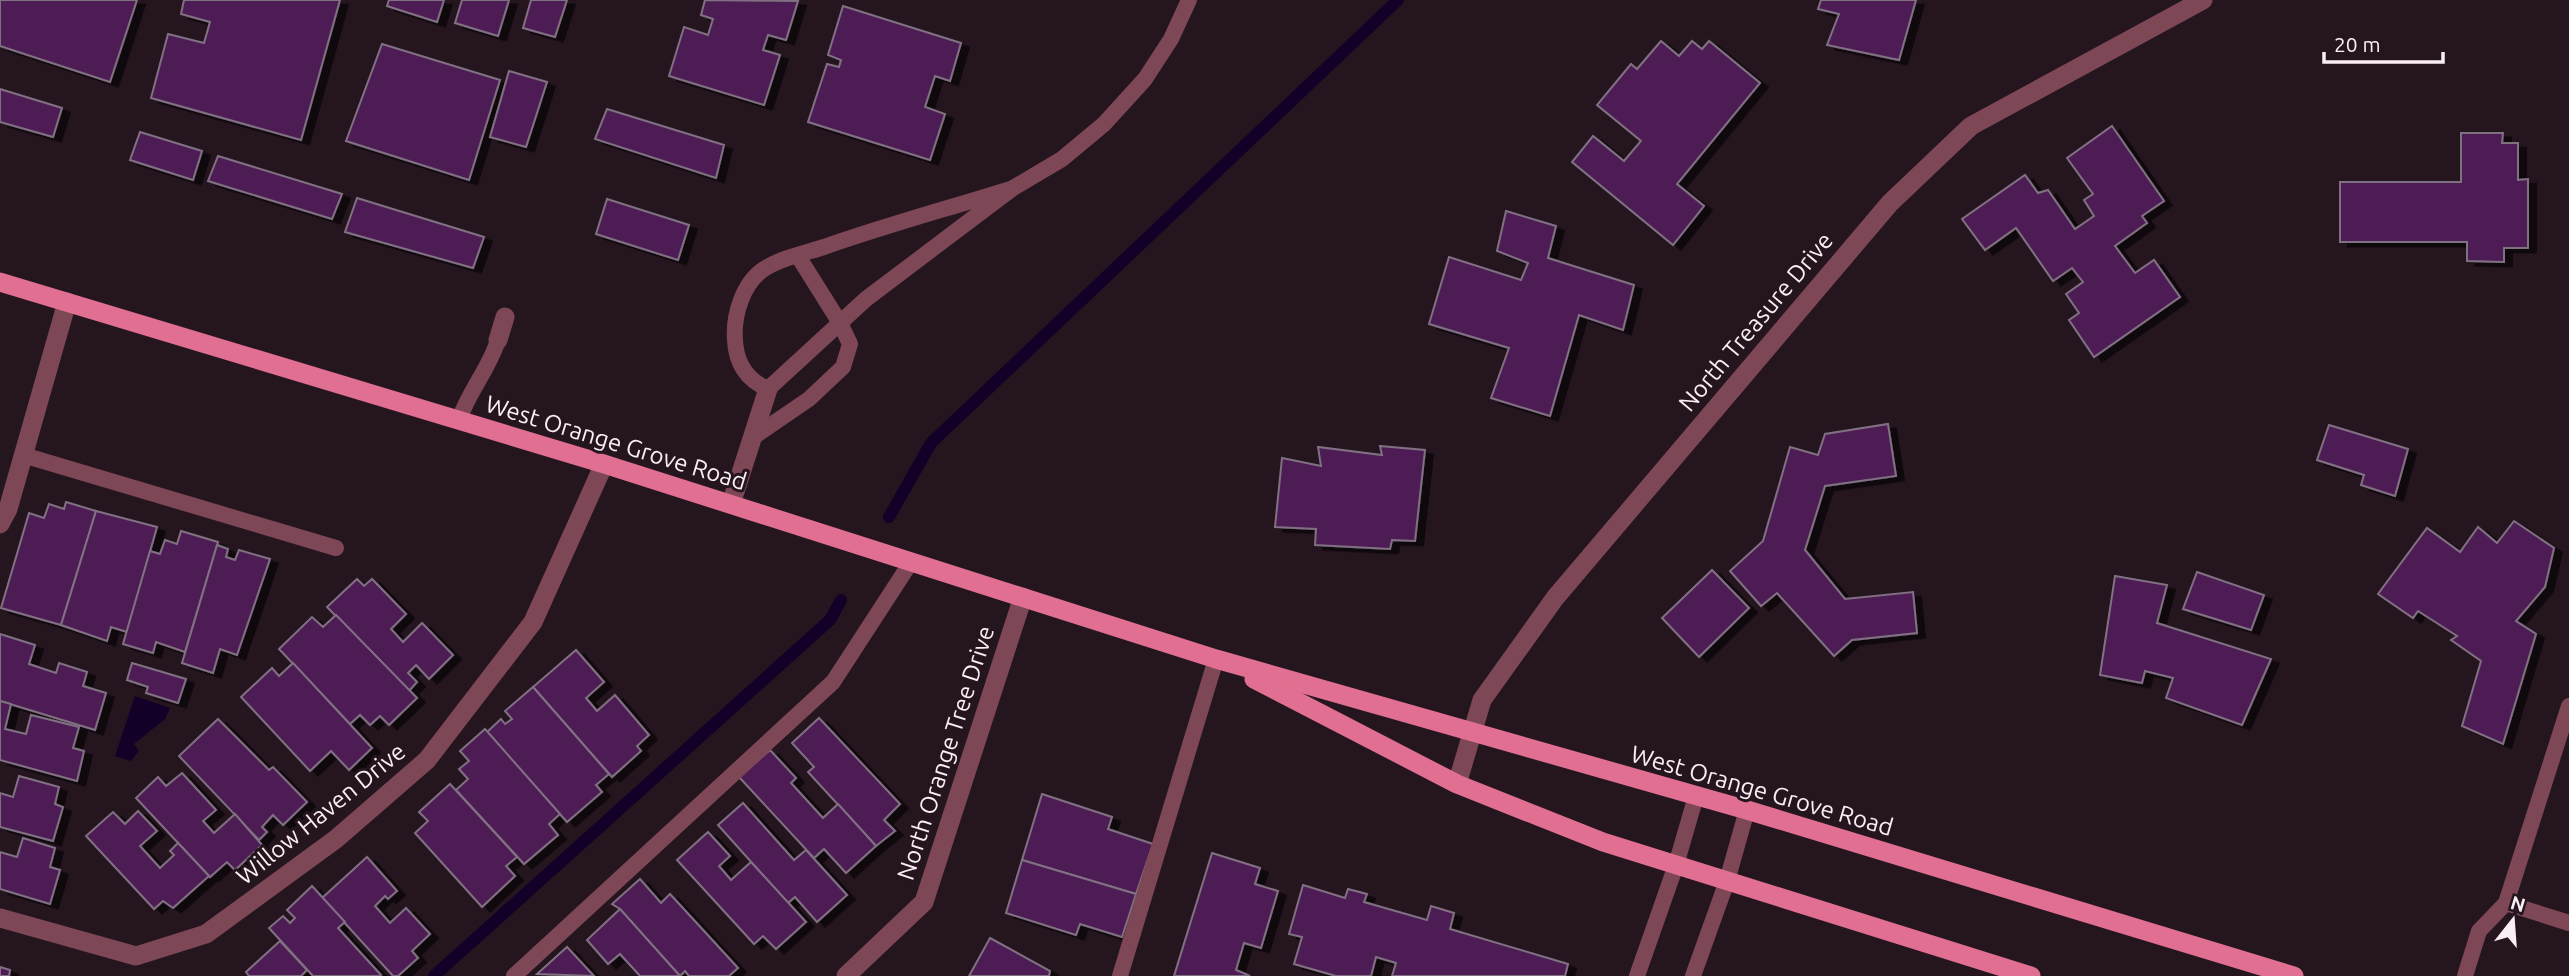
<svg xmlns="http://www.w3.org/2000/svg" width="2569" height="976" viewBox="0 0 2569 976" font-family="Ubuntu,sans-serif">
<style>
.water{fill:#130028}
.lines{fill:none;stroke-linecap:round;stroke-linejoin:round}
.stream{stroke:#130028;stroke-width:12}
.building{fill:#4e1c55;stroke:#807182;stroke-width:2;filter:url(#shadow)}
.service{stroke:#7d4756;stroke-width:16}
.minor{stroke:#7d4756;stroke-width:19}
.primary{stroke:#e06f91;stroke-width:19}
.labels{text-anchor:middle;stroke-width:6;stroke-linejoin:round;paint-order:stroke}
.street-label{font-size:24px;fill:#faeef5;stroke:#25151f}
</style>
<defs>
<filter id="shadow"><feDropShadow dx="8" dy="4.5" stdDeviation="0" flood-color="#0009"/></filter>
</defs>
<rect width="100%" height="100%" fill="#25151f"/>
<polygon class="water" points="135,696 170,708 165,719 134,744 139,751 131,761 115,756"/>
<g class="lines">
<g class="stream">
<polyline points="889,517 931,443 1398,0"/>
<polyline points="434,976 830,620 841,600"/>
</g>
</g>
<g class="building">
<polygon points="0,0 137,0 110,82 0,46"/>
<polygon points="184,0 340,0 301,140 151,98 168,34 204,43 210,22 181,14"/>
<polygon points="389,0 444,0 437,22 387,6"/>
<polygon points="462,0 509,0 498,36 455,23"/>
<polygon points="531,0 567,0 555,37 523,28"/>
<polygon points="705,0 798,1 786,40 768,35 763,50 780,55 764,105 669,76 684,27 708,35 713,19 701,15"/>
<polygon points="1821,0 1916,0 1899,60 1827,45 1839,14 1818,9"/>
<polygon points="843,6 961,43 950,81 935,76 925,107 945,114 930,160 808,122 827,64 839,67 841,60 828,55"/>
<polygon points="1661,41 1679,56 1692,41 1702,49 1709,41 1760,83 1677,184 1704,206 1673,245 1572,162 1593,136 1624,161 1641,141 1597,105 1631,64 1637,69"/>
<polygon points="382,44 500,80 469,180 346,141"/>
<polygon points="509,71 547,82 526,147 490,137"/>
<polygon points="0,89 62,108 53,137 0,122"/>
<polygon points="607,109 724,145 716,178 595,139"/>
<polygon points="2112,126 2164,201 2142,216 2147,223 2115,246 2135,273 2154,260 2180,297 2094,357 2069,320 2079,313 2066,294 2083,282 2072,268 2053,281 2016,228 1985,250 1962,219 2025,175 2038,193 2048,190 2075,229 2094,216 2084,200 2093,194 2067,158"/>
<polygon points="140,132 202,151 193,180 130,160"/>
<polygon points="2461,133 2503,133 2502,143 2518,143 2518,180 2528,179 2528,248 2504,248 2504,262 2467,261 2467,242 2340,242 2340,182 2461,182"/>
<polygon points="218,156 342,194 332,219 208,181"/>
<polygon points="357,198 484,237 473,268 345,232"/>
<polygon points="607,199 689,225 678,260 596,234"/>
<polygon points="1506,211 1556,226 1548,258 1634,285 1623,330 1579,315 1550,416 1491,398 1509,348 1429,324 1449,257 1521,280 1528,263 1497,251"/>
<polygon points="1888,424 1896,476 1825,486 1805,550 1845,599 1913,592 1917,633 1852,640 1834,656 1777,593 1761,606 1730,571 1763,541 1790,447 1818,455 1825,434"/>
<polygon points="2329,425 2408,449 2395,496 2361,485 2364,475 2317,460"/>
<polygon points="1380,446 1425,450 1415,541 1392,540 1390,549 1315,545 1316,529 1275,527 1282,458 1321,466 1318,447 1382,455"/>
<polygon points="66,502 96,511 61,625 1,608 29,513 44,518 49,504 64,509"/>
<polygon points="96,511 157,527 127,632 111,627 107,641 61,625"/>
<polygon points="2514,521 2554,548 2545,587 2516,621 2536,634 2503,744 2462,726 2481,661 2451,640 2457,636 2418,611 2413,618 2378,594 2427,528 2460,552 2478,527 2497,543"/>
<polygon points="181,531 218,542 185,652 156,642 153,653 123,644 150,551 160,554 165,540 177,544"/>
<polygon points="217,545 228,549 226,557 235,560 239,550 270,559 237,655 220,649 213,673 182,663"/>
<polygon points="1712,570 1749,608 1699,657 1662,618"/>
<polygon points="2197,572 2264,595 2251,630 2183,609"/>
<polygon points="2115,576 2167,585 2157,623 2271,659 2242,725 2166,698 2173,678 2145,671 2142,683 2100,675"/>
<polygon points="357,579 364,586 372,579 406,614 391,629 403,642 422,623 453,655 429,679 416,665 408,673 417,682 409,691 327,607"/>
<polygon points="336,615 417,698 389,725 380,716 370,725 360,715 350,724 279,649 312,617 323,627"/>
<polygon points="0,634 35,645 29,664 56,673 59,663 87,672 83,686 106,693 95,730 0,701"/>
<polygon points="576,650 604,682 586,698 597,711 615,695 649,735 637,746 641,751 612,777 533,687"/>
<polygon points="132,663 186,679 178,703 146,693 148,687 127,680"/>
<polygon points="293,663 372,748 349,770 331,751 310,771 241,697 272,668 279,676"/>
<polygon points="533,687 609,774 596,785 602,792 567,822 487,732 501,719 505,724 512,719 505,711"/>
<polygon points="0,701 11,704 5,729 26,734 31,715 79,727 73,748 84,751 77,781 0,760"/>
<polygon points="819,718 900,804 884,820 895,831 876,846 808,772 814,767 792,743"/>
<polygon points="218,719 269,770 273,767 307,802 283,825 273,815 262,827 267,832 259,840 179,756"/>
<polygon points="485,729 560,814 549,824 558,835 524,864 456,790 468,779 459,769 469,761 460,751"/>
<polygon points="770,750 796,778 791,783 823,818 838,804 876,846 846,873 824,849 814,858 739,777"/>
<polygon points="182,773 216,810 203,821 214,833 235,814 262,845 235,870 227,862 210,877 136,798 158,777 166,786"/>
<polygon points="19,776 59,787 55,804 63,807 53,841 0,827 0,793 13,797"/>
<polygon points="450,784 517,857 506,866 515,876 482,907 415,833 428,821 419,812"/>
<polygon points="1042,794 1112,817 1108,829 1153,844 1136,894 1022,860"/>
<polygon points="743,803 794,860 806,850 847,895 817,922 795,897 788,903 718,825"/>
<polygon points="138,811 157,831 140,846 160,868 174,855 170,851 178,843 209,876 173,908 163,901 154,909 86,836 113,812 125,824"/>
<polygon points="708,832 730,856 719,866 731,880 751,862 806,922 776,949 763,936 754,944 677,860"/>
<polygon points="23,838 55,848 50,867 60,870 50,904 0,889 0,852 17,857"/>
<polygon points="1212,853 1260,868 1255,884 1278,891 1261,948 1244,943 1236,970 1250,976 1174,976"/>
<polygon points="367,857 397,891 388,899 385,896 375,906 390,923 406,908 430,934 412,951 418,958 398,976 393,976 322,898"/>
<polygon points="1022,860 1136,894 1122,937 1080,924 1076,935 1006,913"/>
<polygon points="640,879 661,903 670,894 738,968 729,976 689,976 685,971 680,976 620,909 612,904"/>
<polygon points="1303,885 1345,898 1348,889 1367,894 1364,902 1427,920 1431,906 1454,913 1450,929 1568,964 1565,976 1392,976 1396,963 1376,957 1371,976 1336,976 1294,964 1302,937 1289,934"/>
<polygon points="312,886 345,922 338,928 381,975 380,976 313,976 269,928 283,916 290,923 295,918 287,910"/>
<polygon points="620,909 680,976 640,976 620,954 608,964 587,940"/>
<polygon points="990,938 1050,971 1049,976 969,976"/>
<polygon points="280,941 307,970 301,976 249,976 246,972"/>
<polygon points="567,947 594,976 537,974"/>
<polygon points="0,967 10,970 9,976 0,976"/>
</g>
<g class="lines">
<g class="service">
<path d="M 1013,188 C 950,208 886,225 824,247 C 805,253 781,258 764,269 C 743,283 733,315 735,340 C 736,363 747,380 768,389 L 866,299 L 1013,188 L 1062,159 L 1104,124 L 1145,79 L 1171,39 L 1189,0"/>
<path d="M 459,420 C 469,391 489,369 498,340"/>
<polyline points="752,438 809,399 843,367 850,344 840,323 798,256"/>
<polyline points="23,455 336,548"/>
<polyline points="2506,903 2569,923"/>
<polyline points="514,976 833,682 911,562"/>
<polyline points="1120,976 1216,659"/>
<polyline points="1637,976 1676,865 1696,796"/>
<polyline points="1693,976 1727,881 1747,810"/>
<polyline points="2465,976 2479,931 2506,903 2569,706"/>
</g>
<g class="minor">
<polyline points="498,340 505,317"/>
<polyline points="731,504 768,389"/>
<polyline points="0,524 8,509 67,302"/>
<polyline points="1457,784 1482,700 1555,598 1890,203 1971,126 2203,0"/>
<polyline points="0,918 136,956 206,934 336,839 427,760 533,622 604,464"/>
<polyline points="846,976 924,902 1023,597"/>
</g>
<g class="primary">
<polyline points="0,282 604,464 1216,659 1747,810 2294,976"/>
<polyline points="1254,679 1457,784 1603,842 2031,976"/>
</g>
</g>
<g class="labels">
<g class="street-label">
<text transform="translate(1756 322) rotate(-50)" y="8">North Treasure Drive</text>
<text transform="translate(616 443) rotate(17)" y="8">West Orange Grove Road</text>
<text transform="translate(946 753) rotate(-72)" y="8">North Orange Tree Drive</text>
<text transform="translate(1762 791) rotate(16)" y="8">West Orange Grove Road</text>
<text transform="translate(321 814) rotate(-39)" y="8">Willow Haven Drive</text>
</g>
</g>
<g transform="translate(2513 920) rotate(17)" stroke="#25151f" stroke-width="5" paint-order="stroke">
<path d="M0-5L12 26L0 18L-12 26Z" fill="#faeef5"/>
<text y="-10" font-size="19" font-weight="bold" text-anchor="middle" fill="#faeef5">N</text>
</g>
<path d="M2324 52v10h119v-10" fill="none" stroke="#faeef5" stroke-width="3.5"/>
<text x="2334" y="52" font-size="21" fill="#faeef5" stroke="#25151f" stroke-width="5" paint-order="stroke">20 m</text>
</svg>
